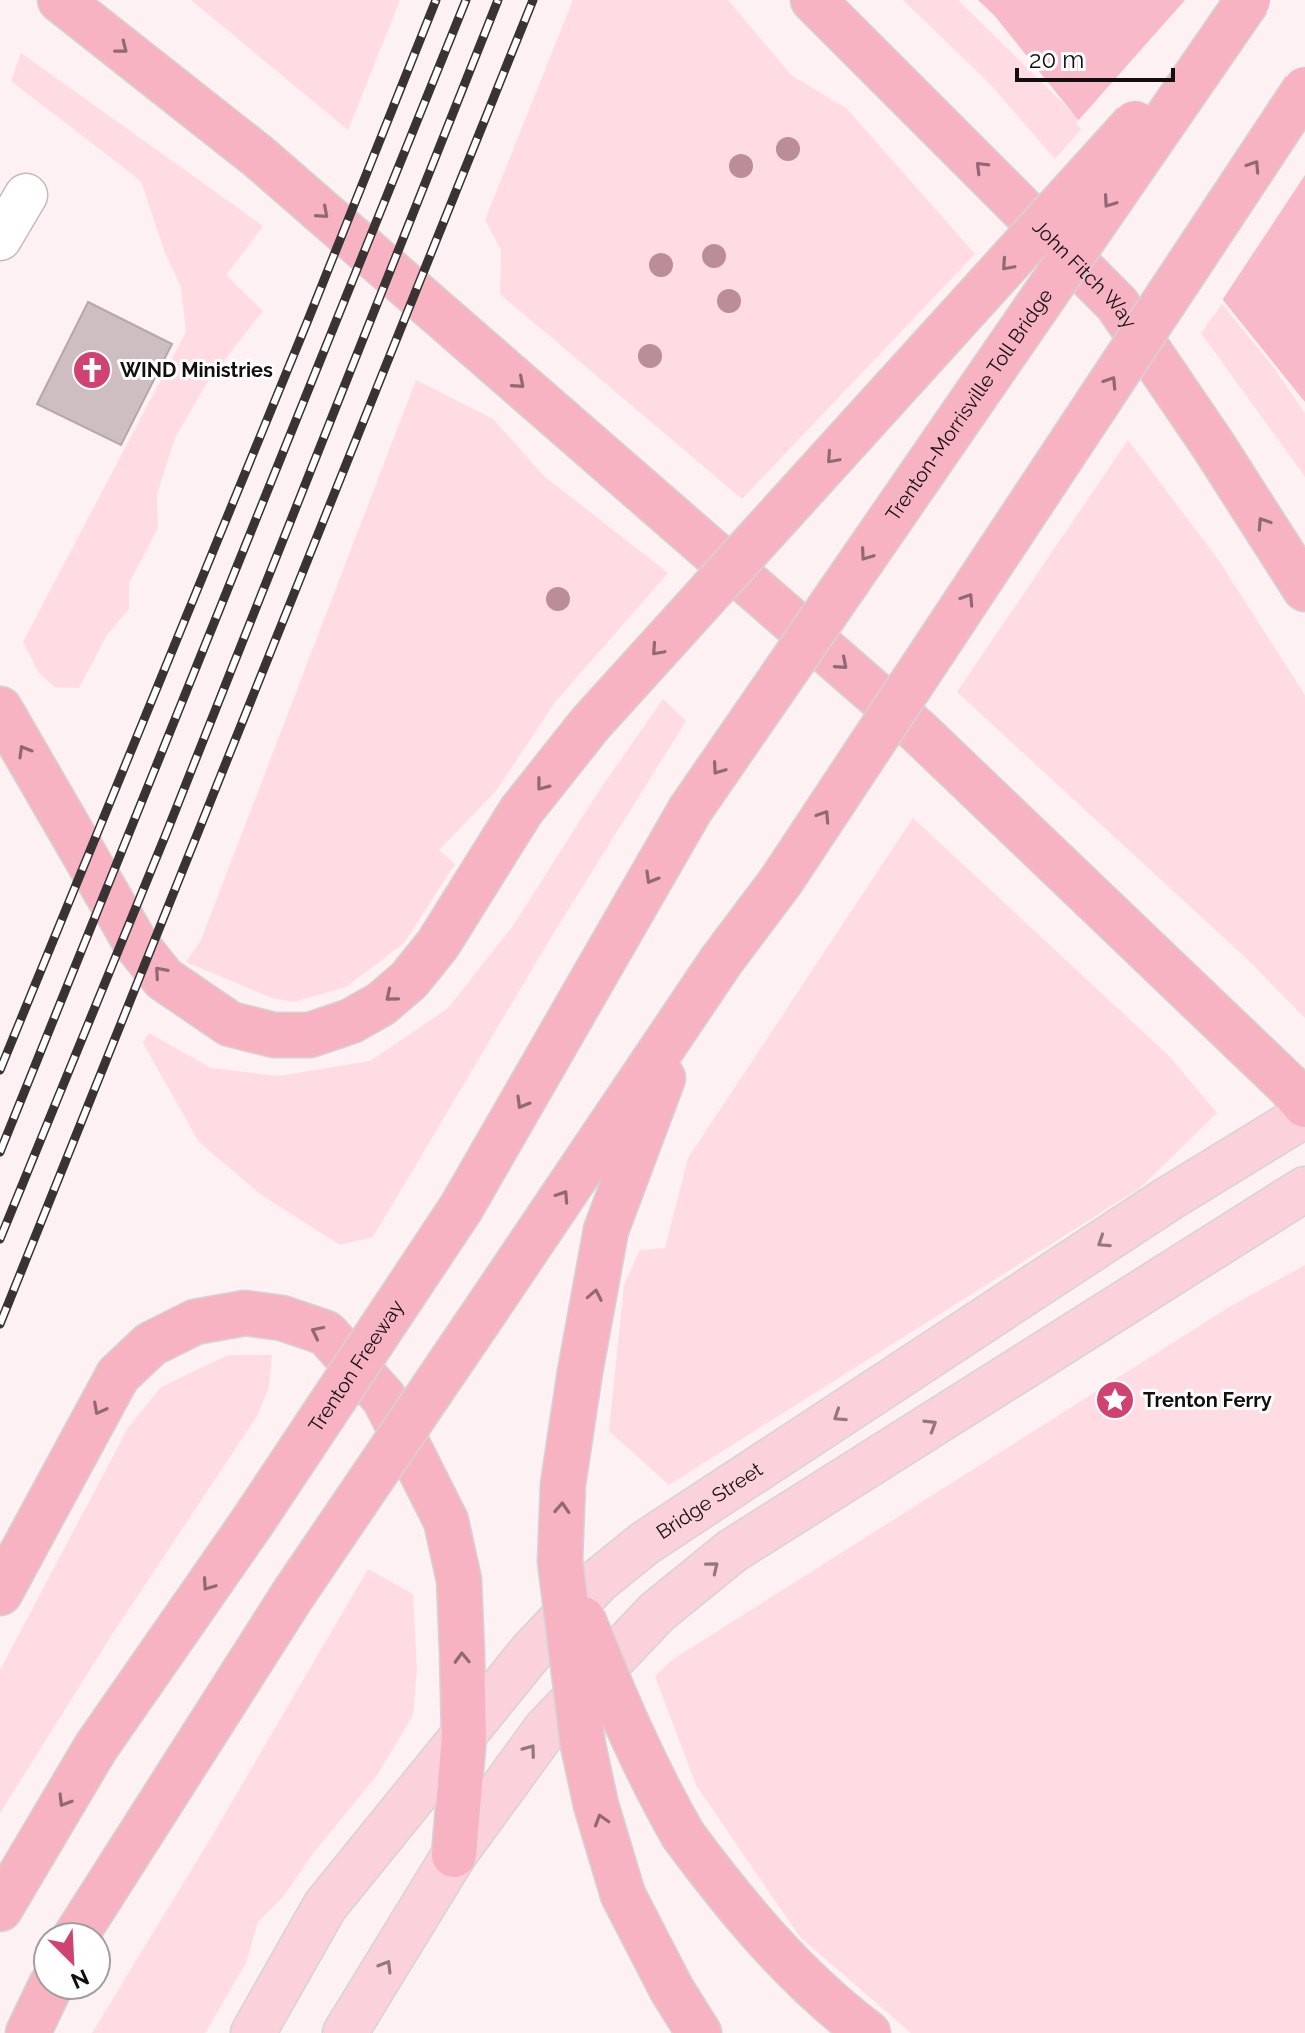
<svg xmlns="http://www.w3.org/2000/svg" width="1305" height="2033" viewBox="0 0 1305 2033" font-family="Raleway,sans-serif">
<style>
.green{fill:#ffdce3}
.water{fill:#f8bac8}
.pier{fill:#fef1f3}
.building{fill:#cebec1;stroke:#b6a7aa;stroke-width:2}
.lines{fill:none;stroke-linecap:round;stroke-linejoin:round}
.minor-casing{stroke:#c8b9bc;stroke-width:45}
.primary-casing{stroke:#d5d4d4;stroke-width:47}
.motorway-casing{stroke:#d5d4d4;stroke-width:47}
.minor{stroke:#fff;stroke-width:42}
.primary{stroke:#fbd1db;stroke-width:44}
.motorway{stroke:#f8b3c3;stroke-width:44}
.rail-casing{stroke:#393334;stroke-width:9}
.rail{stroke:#fff;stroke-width:6;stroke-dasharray:18;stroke-linecap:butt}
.motorway-bridge-casing{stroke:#d5d4d4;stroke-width:47;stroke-linecap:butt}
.motorway-bridge{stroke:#f8b3c3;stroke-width:44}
.tree{fill:#bb8d99}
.oneway{stroke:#916972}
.oneway2{stroke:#93797f}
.labels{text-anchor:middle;stroke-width:6;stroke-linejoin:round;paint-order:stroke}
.street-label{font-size:20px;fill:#130e0f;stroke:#fff}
.poi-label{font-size:20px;font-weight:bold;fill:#130e0f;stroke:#fff;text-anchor:start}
</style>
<rect width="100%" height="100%" fill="#fef1f3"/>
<g class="green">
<polygon points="191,0 400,0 348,130"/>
<polygon points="573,0 728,0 791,75 847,109 975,254 742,499 500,294 501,250 485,220"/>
<polygon points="903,0 958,0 1085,125 1055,159 991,85"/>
<polygon points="21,53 263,226 226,275 263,311 208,381 175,438 157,494 158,528 129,583 129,609 107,635 79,688 54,687 39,673 23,642 186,332 181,287 165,253 141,181 11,81"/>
<polygon points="1222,304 1273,367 1305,413 1305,477 1201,333"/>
<polygon points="416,380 493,419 544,476 668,573 556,701 496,791 439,850 455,864 404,943 346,987 294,1002 272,998 186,962 201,940"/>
<polygon points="1128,440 1217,558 1305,695 1305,1018 1247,959 957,692"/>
<polygon points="663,699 686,721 553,934 373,1237 340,1245 260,1194 199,1142 143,1043 149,1033 211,1068 278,1076 370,1061 447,1009 513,926 597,794"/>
<polygon points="913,818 1169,1056 1217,1113 1140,1188 669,1485 609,1431 624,1285 640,1250 665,1248 688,1158"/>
<polygon points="1305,1265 1305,2033 911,2033 800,1937 696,1785 655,1676 672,1660 1231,1306"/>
<polygon points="228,1355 272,1355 269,1387 257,1416 111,1636 0,1813 0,1670 128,1428 161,1387"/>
<polygon points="368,1569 413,1594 417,1670 413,1715 378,1774 314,1852 283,1897 258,1922 246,1963 205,2033 92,2033 212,1836"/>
</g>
<polygon class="water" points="978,0 1305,0 1305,402 994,15"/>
<polygon class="pier" points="1185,0 1305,0 1305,175 1221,302 1076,123"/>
<polygon class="building" points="88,302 172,344 121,445 37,404"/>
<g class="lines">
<g class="minor-casing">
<polyline id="minor" points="0,239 26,195"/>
</g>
<g class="primary-casing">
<g id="primary">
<path id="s1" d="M 253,2033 L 325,1906 L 531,1652 L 598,1581 L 645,1543 L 1168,1199 L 1305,1115"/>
<polyline points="345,2033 454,1855 545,1730 657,1612 732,1551 1305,1189"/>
</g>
</g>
<g class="motorway-casing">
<g id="motorway">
<polyline points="60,0 259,157 918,731 1289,1086 1305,1105"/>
<path id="s2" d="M 813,0 L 1117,304 L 1213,445 L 1305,589"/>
<polyline points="0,709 136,944 164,979 230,1024 274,1035 310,1035 351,1021 381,1004 409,980 438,944 521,811 590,724"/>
<polyline points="461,1208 690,810"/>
<polyline points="488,1307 721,961 781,881"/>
<polyline points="580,1372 606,1230 663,1078"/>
<polyline points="0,1593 118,1375 151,1344 195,1322 245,1313 282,1318 326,1333 384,1398 446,1521 459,1580 462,1652 464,1736 454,1855"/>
<path d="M 683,1835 C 737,1908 795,1978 868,2033"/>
<polyline points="623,1895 672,1990 699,2033"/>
<polyline points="0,1909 96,1747 253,1521"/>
<polyline points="75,1937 294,1593"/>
<polyline points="28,2033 51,1985"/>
</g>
</g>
<use href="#minor" class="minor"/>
<use href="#primary" class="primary"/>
<use href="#motorway" class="motorway"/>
<g class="rail-casing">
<g id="rail">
<polyline points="0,1070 308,320 436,0"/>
<polyline points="0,1152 466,0"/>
<polyline points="0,1239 166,834 498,0"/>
<polyline points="0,1324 533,0"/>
</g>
</g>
<use href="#rail" class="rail"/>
<g class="motorway-bridge-casing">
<g id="motorway-bridge">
<polyline points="590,724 1135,123"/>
<path id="s3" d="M 690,810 L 1248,0"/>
<polyline points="781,881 1305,89"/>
<polyline points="580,1372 563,1484 560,1561 583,1745 596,1805 623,1895"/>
<path id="s4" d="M 253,1521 L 461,1208"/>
<polyline points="294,1593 488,1307"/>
<path d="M 583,1619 C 613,1694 643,1765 683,1835"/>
</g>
</g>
<use href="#motorway-bridge" class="motorway-bridge"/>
</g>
<g class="tree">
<circle cx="788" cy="149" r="12"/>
<circle cx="741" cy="166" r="12"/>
<circle cx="714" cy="256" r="12"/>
<circle cx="661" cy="265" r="12"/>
<circle cx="729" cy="301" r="12"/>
<circle cx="650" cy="356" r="12"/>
<circle cx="558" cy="599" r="12"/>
</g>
<defs><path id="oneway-chevron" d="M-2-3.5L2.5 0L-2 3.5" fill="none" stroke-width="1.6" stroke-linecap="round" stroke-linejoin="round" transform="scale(2)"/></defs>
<g class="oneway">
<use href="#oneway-chevron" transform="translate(122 48) rotate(38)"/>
<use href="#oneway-chevron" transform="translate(1254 166) rotate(-57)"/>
<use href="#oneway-chevron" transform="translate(981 167) rotate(-135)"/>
<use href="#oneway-chevron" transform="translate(1109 202) rotate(125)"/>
<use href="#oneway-chevron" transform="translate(323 213) rotate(41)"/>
<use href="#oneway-chevron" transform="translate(1007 265) rotate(132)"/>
<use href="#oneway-chevron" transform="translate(1111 382) rotate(-57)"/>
<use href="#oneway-chevron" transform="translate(519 383) rotate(41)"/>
<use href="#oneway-chevron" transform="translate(832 458) rotate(132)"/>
<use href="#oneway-chevron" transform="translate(1263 523) rotate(-123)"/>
<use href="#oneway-chevron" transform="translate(866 555) rotate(125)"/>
<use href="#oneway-chevron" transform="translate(968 599) rotate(-57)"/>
<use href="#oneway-chevron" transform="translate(657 650) rotate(132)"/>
<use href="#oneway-chevron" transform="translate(842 664) rotate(41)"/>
<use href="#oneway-chevron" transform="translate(24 751) rotate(-120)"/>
<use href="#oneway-chevron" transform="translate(718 769) rotate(125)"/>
<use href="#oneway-chevron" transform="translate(542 785) rotate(128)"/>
<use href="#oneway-chevron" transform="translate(824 816) rotate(-57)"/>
<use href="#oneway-chevron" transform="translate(651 878) rotate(120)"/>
<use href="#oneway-chevron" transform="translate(160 972) rotate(-131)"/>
<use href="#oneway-chevron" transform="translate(391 996) rotate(140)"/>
<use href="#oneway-chevron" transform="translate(522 1103) rotate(120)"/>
<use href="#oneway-chevron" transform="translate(563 1196) rotate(-56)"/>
<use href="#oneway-chevron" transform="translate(595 1295) rotate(-79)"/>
<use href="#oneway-chevron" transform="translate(317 1332) rotate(-154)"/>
<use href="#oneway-chevron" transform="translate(99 1409) rotate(118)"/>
<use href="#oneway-chevron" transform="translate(562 1508) rotate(-87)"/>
<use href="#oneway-chevron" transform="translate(208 1585) rotate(125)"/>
<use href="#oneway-chevron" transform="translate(462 1658) rotate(-92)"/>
<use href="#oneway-chevron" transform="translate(64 1801) rotate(121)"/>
<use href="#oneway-chevron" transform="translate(601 1820) rotate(-107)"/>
</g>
<g class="oneway2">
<use href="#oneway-chevron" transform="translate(1103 1242) rotate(147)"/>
<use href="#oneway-chevron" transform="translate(839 1416) rotate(147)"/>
<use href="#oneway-chevron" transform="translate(931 1425) rotate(-32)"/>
<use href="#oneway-chevron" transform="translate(713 1567) rotate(-39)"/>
<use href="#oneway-chevron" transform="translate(530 1750) rotate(-54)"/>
<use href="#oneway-chevron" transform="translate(386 1966) rotate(-59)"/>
</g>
<defs>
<g id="church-disc" transform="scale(2)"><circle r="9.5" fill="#cf4271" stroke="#fff"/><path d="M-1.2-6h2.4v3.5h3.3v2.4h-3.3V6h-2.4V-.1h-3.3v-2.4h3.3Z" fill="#fff"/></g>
<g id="sight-disc" transform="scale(2)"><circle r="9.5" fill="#cf4271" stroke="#fff"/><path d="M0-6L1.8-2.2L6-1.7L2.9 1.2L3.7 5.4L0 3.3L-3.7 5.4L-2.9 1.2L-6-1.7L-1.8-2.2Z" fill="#fff"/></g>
</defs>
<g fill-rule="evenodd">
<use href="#church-disc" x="92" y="370"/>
<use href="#sight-disc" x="1115" y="1400"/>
</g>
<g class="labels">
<g class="street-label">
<text dy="7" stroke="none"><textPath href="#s2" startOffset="386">John Fitch Way</textPath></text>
<text dy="7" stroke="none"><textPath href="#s3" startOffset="492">Trenton-Morrisville Toll Bridge</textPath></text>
<text dy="7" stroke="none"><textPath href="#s4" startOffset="186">Trenton Freeway</textPath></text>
<text dy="7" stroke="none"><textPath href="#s1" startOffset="708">Bridge Street</textPath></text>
</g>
<g class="poi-label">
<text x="120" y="377">WIND Ministries</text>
<text x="1143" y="1407">Trenton Ferry</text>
</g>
</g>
<g transform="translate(72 1961) rotate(156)"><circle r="38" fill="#ffffff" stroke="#a19f9f" stroke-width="2"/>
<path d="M0-6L14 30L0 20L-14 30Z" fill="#cf4271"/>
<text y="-12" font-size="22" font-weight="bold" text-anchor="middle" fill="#130e0f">N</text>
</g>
<path d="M1017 68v12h156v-12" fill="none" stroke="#130e0f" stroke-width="4"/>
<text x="1029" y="68" font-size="24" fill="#130e0f" stroke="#ffffff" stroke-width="6" paint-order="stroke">20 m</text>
</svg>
